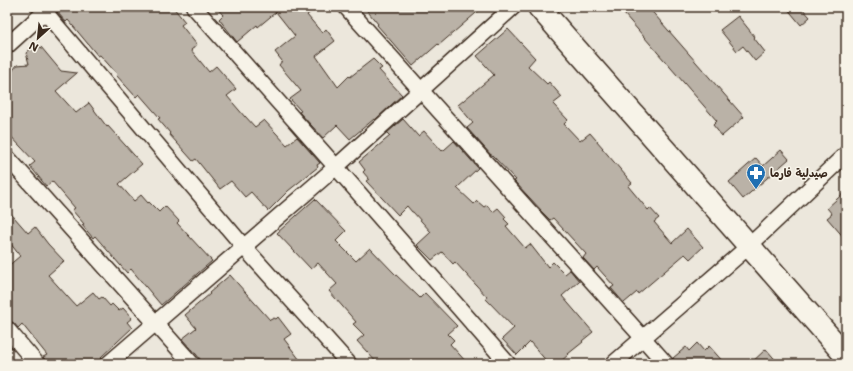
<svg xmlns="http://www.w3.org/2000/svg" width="853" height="371" viewBox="0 0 853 371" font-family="'Shantell Sans','Playpen Sans Arabic',sans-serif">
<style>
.building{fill:#bab2a7;stroke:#3b2a1e}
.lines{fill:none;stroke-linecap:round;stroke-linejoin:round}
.street-casing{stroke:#3b2a1e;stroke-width:18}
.secondary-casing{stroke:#3b2a1e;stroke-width:25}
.street{stroke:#f7f3e8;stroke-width:15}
.secondary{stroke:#f7f3e8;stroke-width:22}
.labels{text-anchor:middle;stroke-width:3;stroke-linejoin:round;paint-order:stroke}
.poi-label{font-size:11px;font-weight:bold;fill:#3b2a1e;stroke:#f7f3e8;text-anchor:start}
</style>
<rect width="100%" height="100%" fill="#ece7dc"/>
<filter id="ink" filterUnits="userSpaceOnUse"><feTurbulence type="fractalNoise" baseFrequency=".025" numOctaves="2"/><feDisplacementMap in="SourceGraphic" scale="8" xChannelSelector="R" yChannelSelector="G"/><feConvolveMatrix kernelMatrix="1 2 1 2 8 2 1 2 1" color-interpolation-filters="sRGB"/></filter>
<g filter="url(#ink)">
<g class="building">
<polygon points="59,7 173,7 185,22 181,25 197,45 191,50 209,72 216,66 236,89 227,96 245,117 245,116 255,127 264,120 287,145 297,137 320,163 317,165 318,167 288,191 268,211 251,192 245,197 231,181 220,189 196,159 193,161 169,134 170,133 158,119 160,118 139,94 136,97 116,75 117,74 100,55 98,56 68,20 66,22 57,12 59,10"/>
<polygon points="216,7 317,7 307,15 322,33 326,29 335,41 316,56 338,87 349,76 350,77 373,59 382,68 379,70 402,95 375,120 374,119 350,139 337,125 323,138 299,112 301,111 290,99 301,91 279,65 282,61 275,52 295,36 276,12 258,27 257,25 237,42 219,19 223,15"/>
<polygon points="364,7 483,7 439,45 438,44 413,66 377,25 378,24"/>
<polygon points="618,7 648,7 744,117 722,136 713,125 717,121"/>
<polygon points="786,7 801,7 810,17 801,25"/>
<polygon points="738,16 755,37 754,38 765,52 755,61 743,46 737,51 720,30"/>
<polygon points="508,29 535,58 528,66 547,84 549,82 562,97 553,104 568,120 564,124 580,141 590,133 603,148 602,148 632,183 628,186 648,210 650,208 659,218 654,222 672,243 687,229 703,247 690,259 685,254 638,294 637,292 624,303 611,288 614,286 597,267 594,270 583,258 586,254 553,218 550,220 540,210 541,210 514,181 516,180 492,155 491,155 467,128 473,123 458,105 494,75 477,56"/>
<polygon points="34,46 41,47 61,71 77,73 56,91 76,113 89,103 107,127 108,126 142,164 119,184 134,201 141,195 148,203 149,202 159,212 165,206 179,221 177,223 212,261 161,305 131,269 127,273 95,236 93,238 82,225 84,224 72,210 75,208 52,181 46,186 30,166 35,162 7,132 7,78 17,65 29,64 26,53"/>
<polygon points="403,119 418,136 424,131 442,151 443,150 444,150 454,141 478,168 457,188 474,204 477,201 484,207 487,205 493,212 498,208 506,217 504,219 509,224 506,226 525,248 530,244 548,267 553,262 565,274 570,270 579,281 562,296 593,332 582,341 583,342 568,354 569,354 558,364 549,364 530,342 517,355 502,339 514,328 486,299 487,297 455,262 453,264 442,252 432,260 417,245 431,232 413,212 412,212 407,206 398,215 366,181 369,179 363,172 365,170 359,162 390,136 387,133"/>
<polygon points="781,150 789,159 743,199 729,182 756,158 763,166"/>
<polygon points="846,191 846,240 827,218 832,214 827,208"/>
<polygon points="315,199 346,231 336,241 356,261 370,248 394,273 420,298 425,293 457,326 448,334 454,340 450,344 468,364 378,364 357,341 364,335 353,324 356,322 329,291 337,284 318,263 311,269 277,233"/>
<polygon points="7,209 28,233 35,227 48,244 64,261 48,275 76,306 93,292 99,299 102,297 110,306 112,304 119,311 123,308 132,318 127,322 132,328 101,357 102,358 95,364 49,364 43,357 47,355 22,324 18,328 14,323 10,321 7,320 7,267 20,256 7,239"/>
<polygon points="230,275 270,320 274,318 276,319 278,317 291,334 284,339 303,364 204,364 192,349 191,349 182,339 196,328 185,315 210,294 209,293"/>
<polygon points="697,343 704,351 709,346 725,364 675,364 673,358 686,347 689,351"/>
<polygon points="766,349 779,364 750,364"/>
</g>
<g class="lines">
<g class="street-casing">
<g id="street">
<polyline points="42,7 45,12 244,247 349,364"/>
<polyline points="194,7 336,167 508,364"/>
<polyline points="346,7 643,338 666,364"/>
<polyline points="7,46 50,7"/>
<polyline points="7,157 192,364"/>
<polyline points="7,329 37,364"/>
<polyline points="108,364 336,167 513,7"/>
<polyline points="613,364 749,246 846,154"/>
</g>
</g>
<g class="secondary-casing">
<polyline id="secondary" points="539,7 846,356"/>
</g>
<use href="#street" class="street"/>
<use href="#secondary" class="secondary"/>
</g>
</g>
<defs>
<g id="pharmacy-pin" transform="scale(1)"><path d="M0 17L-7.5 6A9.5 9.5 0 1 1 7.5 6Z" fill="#1f6fb2" stroke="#f7f3e8"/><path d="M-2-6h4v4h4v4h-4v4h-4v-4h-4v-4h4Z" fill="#fff"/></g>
</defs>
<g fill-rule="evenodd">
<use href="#pharmacy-pin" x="756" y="173"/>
</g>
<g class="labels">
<g class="poi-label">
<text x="770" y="177">صيدلية فارما</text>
</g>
</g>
<rect width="853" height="371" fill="none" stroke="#f7f3e8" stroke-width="24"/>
<rect x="12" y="12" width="829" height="347" fill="none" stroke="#3b2a1e" stroke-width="1.5" filter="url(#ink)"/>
<g transform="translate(38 38) rotate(207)" stroke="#f7f3e8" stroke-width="3" paint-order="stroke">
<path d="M0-3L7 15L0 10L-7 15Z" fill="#3b2a1e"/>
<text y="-6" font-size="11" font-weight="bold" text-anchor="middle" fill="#3b2a1e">N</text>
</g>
</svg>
